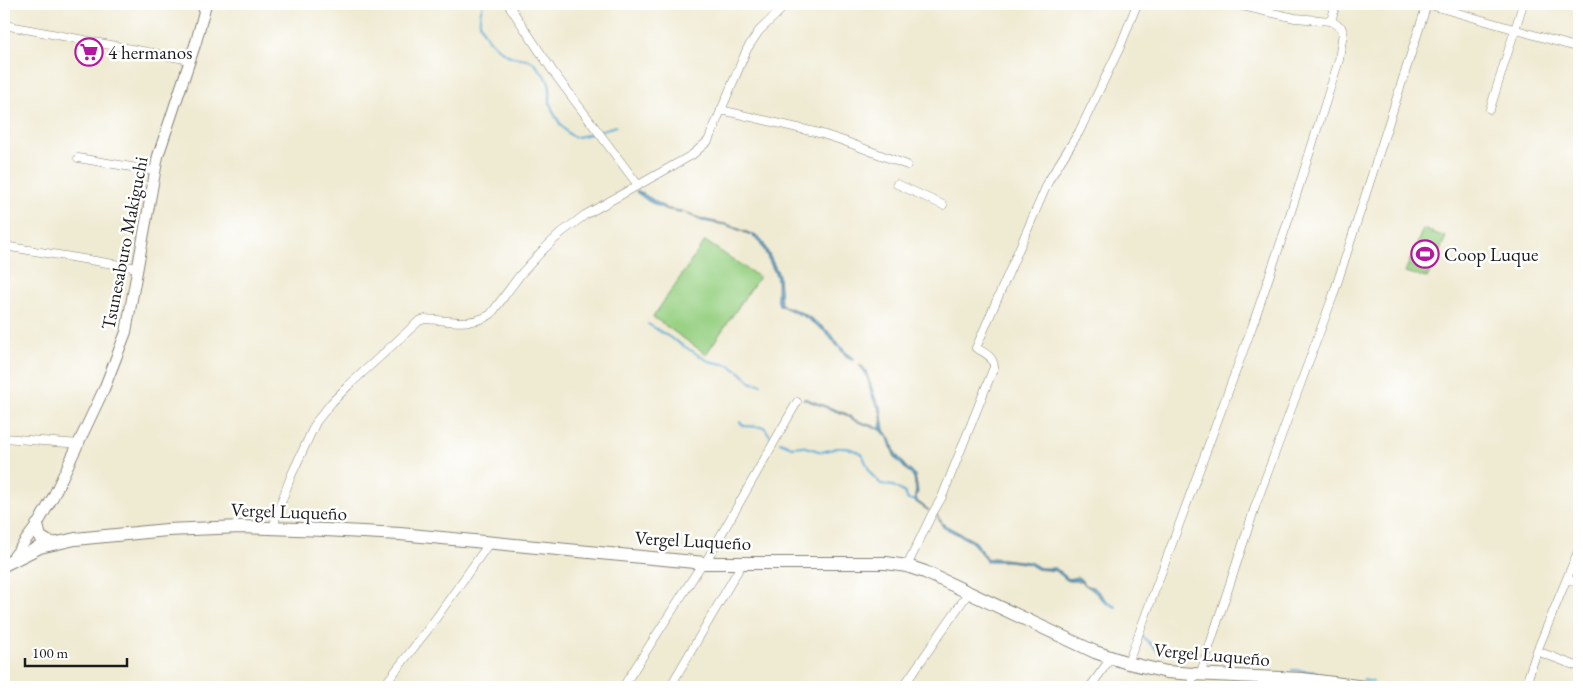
<svg xmlns="http://www.w3.org/2000/svg" width="1583" height="691" viewBox="0 0 1583 691" font-family="'EB Garamond',serif">
<style>
.green{fill:#9ad285;stroke:#5b7750}
.water{fill:url(#water-waves);stroke:#3e647a}
.lines{fill:none;stroke-linecap:round;stroke-linejoin:round}
.stream{stroke:#5fadd8;stroke-width:2}
.minor-casing{stroke:#868377;stroke-width:9}
.tertiary-casing{stroke:#868377;stroke-width:12}
.primary-casing{stroke:#868377;stroke-width:14}
.minor{stroke:#fff;stroke-width:8}
.tertiary{stroke:#fff;stroke-width:10}
.primary{stroke:#fff;stroke-width:12}
.labels{text-anchor:middle;stroke-width:5;stroke-linejoin:round;paint-order:stroke}
.poi-label{font-size:19px;fill:#1c1c1c;stroke:#fff;text-anchor:start}
.street-label{font-size:19px;fill:#1c1c1c;stroke:#fff}
</style>
<defs>
<pattern id="water-waves" width="16" height="10" patternUnits="userSpaceOnUse" patternTransform="scale(1.25)"><rect width="16" height="10" fill="#5fadd8"/><path d="M0 5q4-4 8 0t8 0" fill="none" stroke="#4e8cae"/></pattern>
</defs>
<rect width="100%" height="100%" fill="#fff"/>
<filter id="ink" filterUnits="userSpaceOnUse"><feTurbulence type="fractalNoise" baseFrequency=".02" numOctaves="2"/><feDisplacementMap in="SourceGraphic" scale="10" xChannelSelector="R" yChannelSelector="G"/><feConvolveMatrix kernelMatrix="1 2 1 2 8 2 1 2 1" color-interpolation-filters="sRGB"/></filter>
<filter id="wash" filterUnits="userSpaceOnUse"><feTurbulence type="fractalNoise" baseFrequency=".0096" numOctaves="4" result="noise"/><feDisplacementMap in="SourceGraphic" scale="20" xChannelSelector="R" yChannelSelector="G"/><feGaussianBlur stdDeviation="1.12" result="paint"/><feColorMatrix in="noise" values="0 0 0 0 0 0 0 0 0 0 0 0 0 0 0 0 0 1.4 0 .05"/><feComposite in="paint" operator="in"/></filter>
<g filter="url(#wash)">
<rect width="100%" height="100%" fill="#efead2"/>
<g class="green">
<polygon points="1423,229 1446,237 1427,278 1405,272"/>
<polygon points="705,241 759,277 706,354 653,317"/>
</g>
<g class="water">
<path d="M 637,190 L 668,209 L 681,211 L 702,219 L 729,225 L 759,237 L 762,240 L 779,275 L 781,304 C 787,308 792,308 798,311 C 808,315 816,322 824,328 C 836,337 842,351 854,359 L 853,361 L 847,357 L 823,330 L 803,316 L 779,305 C 775,295 779,285 776,275 L 760,242 L 751,235 L 726,225 L 702,221 L 685,213 L 664,209 L 648,201 L 636,192 Z"/>
<path d="M 860,364 L 866,371 L 876,400 L 881,408 L 884,430 L 891,439 L 895,452 L 905,466 L 915,475 L 918,492 L 916,496 L 917,501 L 929,510 L 929,511 L 914,501 L 916,490 L 914,478 L 895,458 L 888,438 L 881,430 L 855,421 L 846,415 L 803,399 L 804,398 L 847,414 L 855,420 L 880,428 C 881,424 882,419 881,416 C 881,409 875,404 873,398 C 868,386 870,376 859,365 Z"/>
<path d="M 936,514 L 943,524 L 976,542 L 987,559 L 993,558 L 1012,560 L 1030,562 L 1040,568 L 1055,568 L 1069,579 C 1082,575 1078,578 1086,585 C 1088,586 1091,586 1094,588 C 1099,591 1103,598 1108,602 L 1107,604 C 1100,600 1098,593 1091,589 C 1087,586 1084,585 1081,581 L 1068,581 L 1056,571 L 1037,569 L 1029,564 L 1009,561 L 986,561 L 977,548 L 970,541 L 943,527 Z"/>
</g>
<g class="lines">
<g class="stream">
<path d="M 483,4 C 481,10 478,20 481,26 C 486,38 498,51 510,56 C 518,59 529,57 535,64 C 539,70 546,76 549,83 C 551,89 550,95 550,102 C 551,111 566,137 576,137 C 582,137 589,134 595,132"/>
<polyline points="599,131 616,126"/>
<polyline points="648,324 708,361 729,365 740,372 752,383 761,384"/>
<polyline points="740,422 744,426 764,427 771,437"/>
<polyline points="780,442 792,447 802,446 822,452 837,448 848,448 856,451 862,454 871,474 881,484 893,486 905,493 908,500 914,500"/>
<polyline points="1106,602 1116,607"/>
<polyline points="1142,636 1160,653"/>
<polyline points="1292,670 1317,672"/>
<polyline points="1363,680 1373,682"/>
<polyline points="1280,687 1292,687"/>
</g>
</g>
</g>
<g filter="url(#ink)">
<g class="lines">
<g class="minor-casing">
<g id="minor">
<polyline points="508,4 554,73 638,185"/>
<polyline points="1427,4 1579,48"/>
<polyline points="1331,21 1336,4"/>
<polyline points="4,25 190,60"/>
<polyline points="1490,109 1523,4"/>
<polyline points="721,110 819,133 844,141 907,165"/>
<polyline points="78,158 155,171"/>
<polyline points="897,184 943,205"/>
<polyline points="4,246 138,268"/>
<polyline points="4,438 80,444"/>
<path d="M 274,527 L 276,516 L 291,476 L 316,422 L 332,402 L 349,385 L 419,321 L 425,319 C 446,320 473,327 491,314 L 520,275 L 543,250 L 562,232 L 585,215 L 692,155 L 708,141 L 747,49 L 759,31 L 787,4"/>
<path d="M 907,566 L 931,516 L 942,497 L 994,367 C 993,356 985,353 976,348 L 1049,180 L 1079,132 L 1120,47 L 1137,4"/>
<polyline points="1568,579 1579,584"/>
<polyline points="1537,651 1579,667"/>
<polyline points="1128,663 1252,327 1288,221 1339,60 1343,32 1341,27 1331,21 1295,18 1233,4"/>
<polyline points="1200,675 1256,504 1333,296 1427,4"/>
<polyline points="383,687 429,628 490,542"/>
<polyline points="623,687 700,567 705,563 797,402"/>
<polyline points="670,687 743,562"/>
<polyline points="903,687 969,592"/>
<polyline points="1090,687 1111,658"/>
<polyline points="1191,687 1193,674"/>
<polyline points="1525,687 1537,651 1579,549"/>
</g>
</g>
<g class="tertiary-casing">
<polyline id="tertiary" points="12,559 37,525 53,497 104,389 126,332 158,156 196,42 206,4"/>
</g>
<g class="primary-casing">
<g id="primary">
<polyline points="37,525 40,537 48,542 53,543"/>
<polyline points="4,565 40,547 75,539 167,530 241,527 325,530 400,534 705,563 886,563 907,566 925,572 1095,652 1128,663 1167,672 1193,674 1302,679 1365,687"/>
</g>
</g>
<use href="#minor" class="minor"/>
<use href="#tertiary" class="tertiary"/>
<use href="#primary" class="primary"/>
</g>
</g>
<defs>
<g id="supermarket-ring" transform="scale(1.4375)"><circle r="9.5" fill="#fff" stroke="#b5179e" stroke-width="1.5"/><path d="M-6-5.5h2.5l.6 2H6L4.5 2H-2.5L-4.4-4H-6ZM-1.5 3.2a1.3 1.3 0 1 0 .1 0ZM3 3.2a1.3 1.3 0 1 0 .1 0Z" fill="#b5179e"/></g>
<g id="stadium-ring" transform="scale(1.4375)"><circle r="9.5" fill="#fff" stroke="#b5179e" stroke-width="1.5"/><path d="M0-5a6.5 5 0 1 0 0 10a6.5 5 0 1 0 0-10ZM-3.5-1.8h7v3.6h-7Z" fill="#b5179e"/></g>
</defs>
<g fill-rule="evenodd">
<use href="#supermarket-ring" x="89" y="52"/>
<use href="#stadium-ring" x="1425" y="254"/>
</g>
<g class="labels">
<g class="poi-label">
<text x="108" y="59">4 hermanos</text>
<text x="1444" y="261">Coop Luque</text>
</g>
<g class="street-label">
<text transform="translate(124 243) rotate(-79)" y="7">Tsunesaburo Makiguchi</text>
<text transform="translate(289 511) rotate(2)" y="7">Vergel Luqueño</text>
<text transform="translate(693 540) rotate(3)" y="7">Vergel Luqueño</text>
<text transform="translate(1212 654) rotate(5)" y="7">Vergel Luqueño</text>
</g>
</g>
<rect width="1583" height="691" fill="none" stroke="#fff" stroke-width="20"/>
<path d="M25 658v8h102v-8" fill="none" stroke="#1c1c1c" stroke-width="2.5"/>
<text x="32" y="658" font-size="15" fill="#1c1c1c" stroke="#ffffff" stroke-width="4" paint-order="stroke">100 m</text>
</svg>
